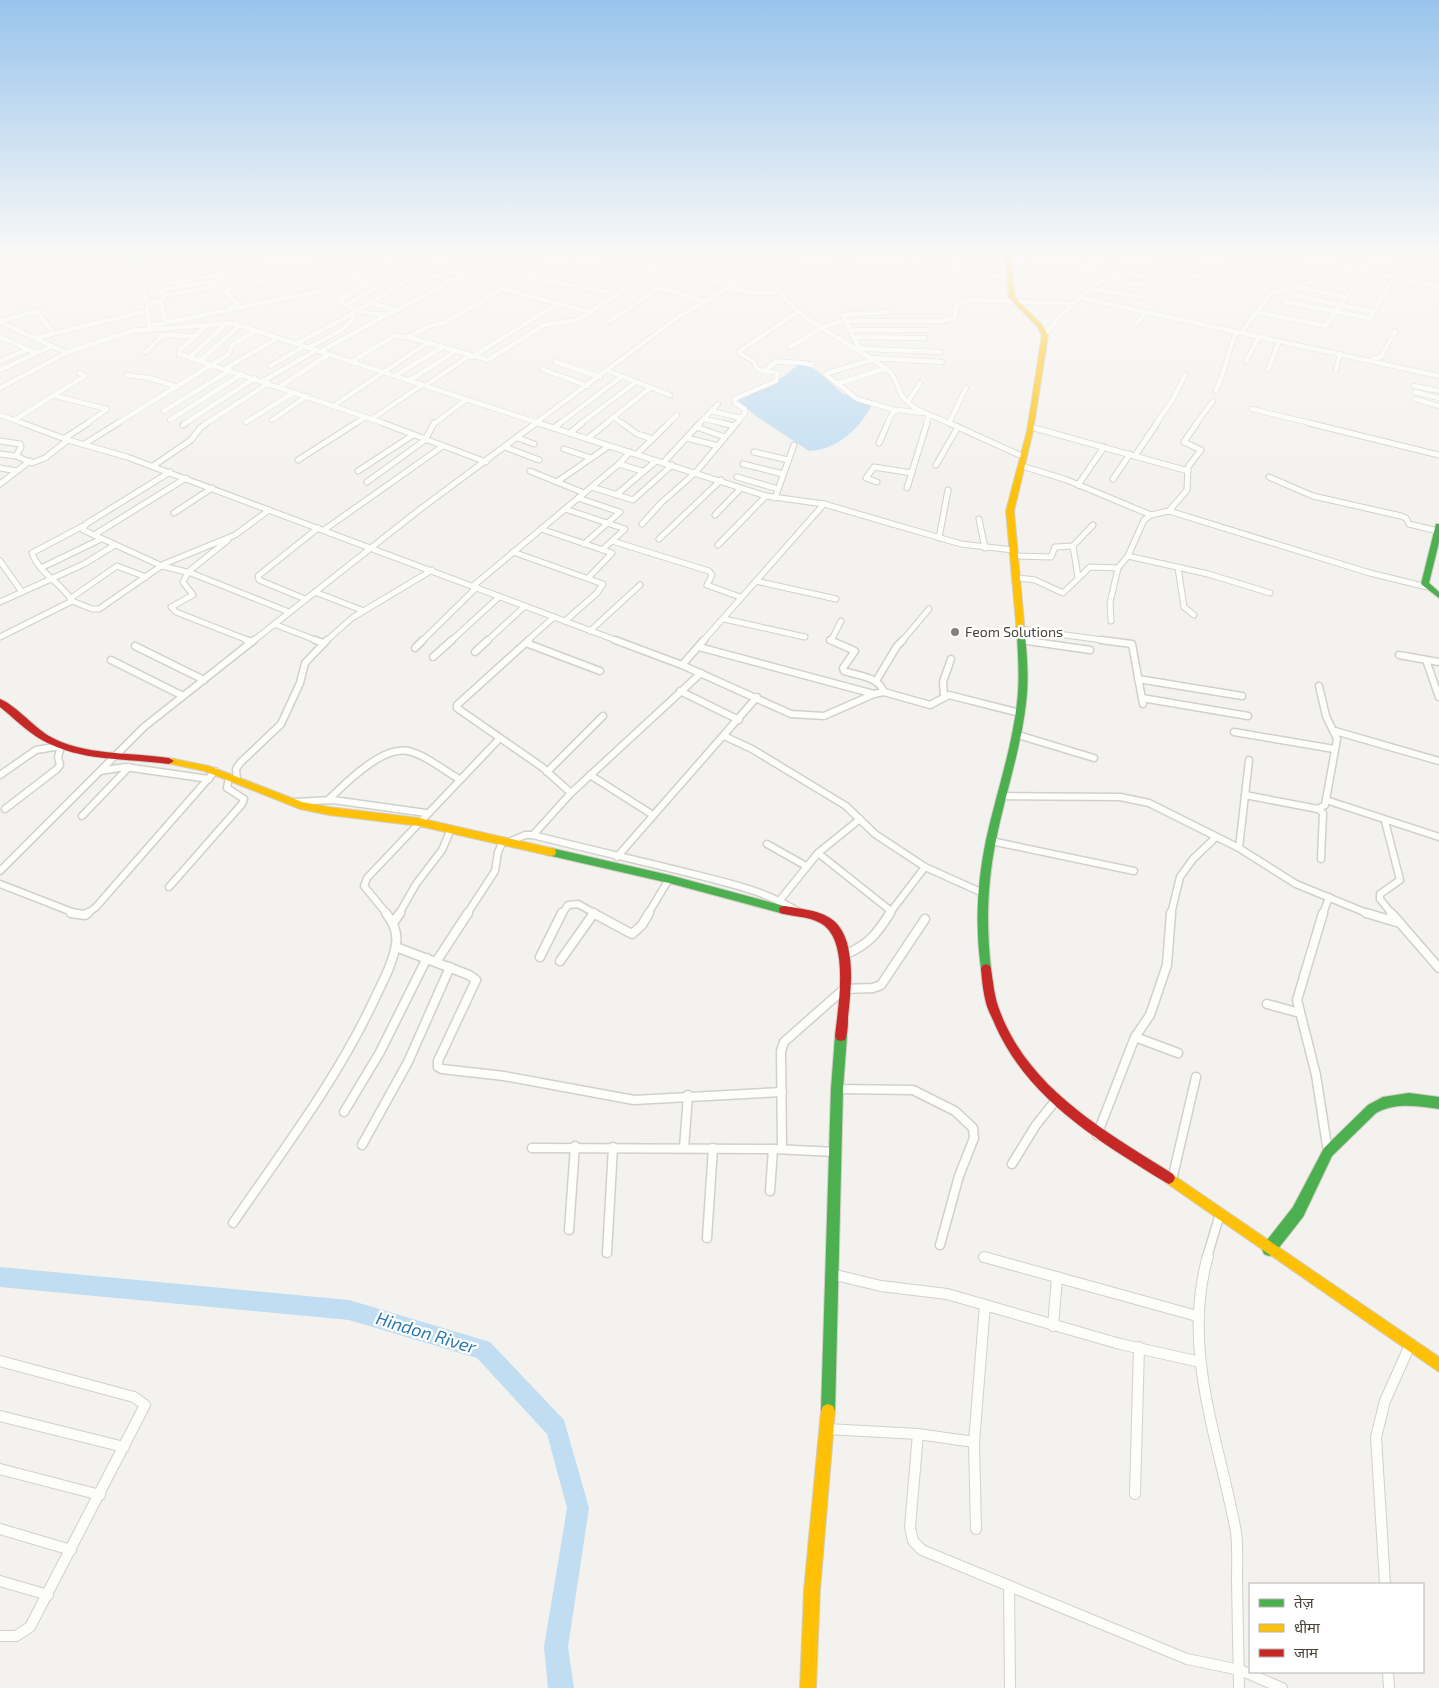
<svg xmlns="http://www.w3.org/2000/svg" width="1439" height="1688" viewBox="0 0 1439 1688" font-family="'Exo 2','Noto Sans Devanagari',sans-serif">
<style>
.water{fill:#c0ddf1}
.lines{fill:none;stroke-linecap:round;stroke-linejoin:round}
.river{fill:#c0ddf1;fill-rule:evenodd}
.street-far4-casing{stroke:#d2d0cb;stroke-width:5.5}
.street-far3-casing{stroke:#d2d0cb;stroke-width:7}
.street-far2-casing{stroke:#d2d0cb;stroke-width:9}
.street-far1-casing{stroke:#d2d0cb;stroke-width:11}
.street-casing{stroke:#d2d0cb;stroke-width:12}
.fast-casing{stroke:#d3cfc5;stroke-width:2}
.slow-casing{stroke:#d3cfc5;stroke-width:2}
.jam-casing{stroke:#d3cfc5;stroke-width:2}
.street-far4{stroke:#fdfdfc;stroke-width:4.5}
.street-far3{stroke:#fdfdfc;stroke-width:5}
.street-far2{stroke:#fdfdfc;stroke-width:6}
.street-far1{stroke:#fdfdfc;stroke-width:8}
.street{stroke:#fdfdfc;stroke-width:10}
.fast{fill:#4caf50;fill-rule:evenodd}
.slow{fill:#ffc107;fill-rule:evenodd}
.jam{fill:#c62828;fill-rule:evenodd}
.poi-dot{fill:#868178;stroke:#fff;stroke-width:2}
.labels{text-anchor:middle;stroke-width:4.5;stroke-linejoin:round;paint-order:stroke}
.poi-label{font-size:14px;fill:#4b4439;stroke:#fff;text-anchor:start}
.near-water-label{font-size:18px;font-style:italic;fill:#2e7ab2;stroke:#fff}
</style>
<rect width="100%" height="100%" fill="#f4f2ee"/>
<path class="water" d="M 800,363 L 815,369 L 842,393 L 871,406 C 860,429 836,450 809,451 L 756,416 L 738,401 L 783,377 Z"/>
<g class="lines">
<g class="river">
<polygon points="87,252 105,252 135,256 193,252 210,256 227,252 239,252 210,260 193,256 135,260"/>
<polygon points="0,1267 349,1300 490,1342 564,1420 589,1508 568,1647 574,1688 548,1688 544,1647 567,1508 547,1434 477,1358 349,1320 0,1287"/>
</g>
<g class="street-far4-casing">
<g id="street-far4">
<polyline points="365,252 392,259"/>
<polyline points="544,252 539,255 542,258 647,268 733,285"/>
<polyline points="973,252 1007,256"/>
<polyline points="1112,252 1144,264 1199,277"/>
<polyline points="1168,252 1243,267"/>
<polyline points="1281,252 1439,287"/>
<polyline points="1035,258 1100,272 1145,252"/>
<polyline points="1008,261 1035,258 1040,252"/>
<polyline points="887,262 890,252"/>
<polyline points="1053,263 1058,252"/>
<polyline points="900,264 902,252"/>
<polyline points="913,265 920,252"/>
<polyline points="1065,265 1094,252"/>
<polyline points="430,266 461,275"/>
<polyline points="926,266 934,252"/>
<polyline points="1081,268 1118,252"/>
<polyline points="953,269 963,252"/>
<path d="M 750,270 L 775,283 C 790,319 860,346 890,372 C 896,378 898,389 902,396 C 912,411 936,417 952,424"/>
<polyline points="1123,271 1153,280"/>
<polyline points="420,272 452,280"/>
<polyline points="671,272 657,287 703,301"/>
<polyline points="1112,276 1133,284 1153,283"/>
<path d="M 354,277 L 369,282 L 338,301 C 354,309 374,318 392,313 L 475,268 L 619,294"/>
<polyline points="531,277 556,260"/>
<polyline points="1050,277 1052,266"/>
<polyline points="261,282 288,298"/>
<polyline points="556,282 587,263"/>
<polyline points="1297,287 1345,297"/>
<polyline points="727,288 751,293 779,293"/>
<polyline points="1090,289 1141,297"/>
<polyline points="144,290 147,304"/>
<polyline points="162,290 215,281"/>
<polyline points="223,291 276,276"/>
<polyline points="163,296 217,286"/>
<polyline points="1298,296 1374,312"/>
<polyline points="1081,298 1439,376"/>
<polyline points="161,301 165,323"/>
<polyline points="1285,302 1370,318 1394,277"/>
<polyline points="370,303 397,310"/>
<polyline points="346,305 376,288"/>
<polyline points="230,308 238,303 217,286 215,281 220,276 277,261 303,261 324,252"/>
<polyline points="887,312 843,315 858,346 865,349 941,352"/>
<polyline points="1256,312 1326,326 1365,270"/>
<polyline points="1,321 37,311 53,333"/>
<polyline points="610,321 659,288"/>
<polyline points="0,322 67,353"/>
<polyline points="207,325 179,351 179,354 386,424"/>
<polyline points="1136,325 1145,312"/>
<polyline points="149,326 147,304 163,300 162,285 222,274"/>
<polyline points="150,326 312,293 347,280 405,252"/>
<polyline points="850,330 926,330"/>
<polyline points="131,331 233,323 542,424"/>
<polyline points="1241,333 1270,294 1410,252"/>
<polyline points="1045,335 1060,316 1094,285 1165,252"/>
<polyline points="0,337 36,353"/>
<polyline points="408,337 429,326 444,323 502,289 590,312"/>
<polyline points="854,337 925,338"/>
<polyline points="35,338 147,311"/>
<polyline points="296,344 345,318 454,252"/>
<polyline points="790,347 823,327 844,321 944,321 955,317 956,306 970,300 1073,304"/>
<polyline points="308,348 343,329 354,318 350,315"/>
<polyline points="146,352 163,335 196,336"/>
<polyline points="320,352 386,315"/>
<polyline points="191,356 227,323"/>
<polyline points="472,357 559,303"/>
<polyline points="870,358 942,362"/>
<polyline points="1372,359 1381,357 1395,331"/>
<polyline points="201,360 240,325"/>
<polyline points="871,360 825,374 857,399 895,410"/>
<polyline points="0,361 27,350"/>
<polyline points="1246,361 1259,337"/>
<polyline points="351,362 394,336 408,337 488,360 544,325 578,320 655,270"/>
<polyline points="556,362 600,377"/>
<polyline points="270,366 303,347"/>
<polyline points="226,368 278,338"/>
<polyline points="542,369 588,386"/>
<polyline points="0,370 52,346"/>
<polyline points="1268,370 1279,341"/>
<polyline points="1336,370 1340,354"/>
<polyline points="608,371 670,395"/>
<path d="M 765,371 L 777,361 C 790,364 800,361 812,365"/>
<polyline points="127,375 149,378 178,387"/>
<polyline points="395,376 441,348"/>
<polyline points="263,381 315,351"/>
<polyline points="409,381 454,352"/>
<polyline points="837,384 884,369"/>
<polyline points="425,386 469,356"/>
<polyline points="1414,386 1439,391"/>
<polyline points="279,387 328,355"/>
<polyline points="0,388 68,352 135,330"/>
<path d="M 1216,391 C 1225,372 1228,352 1236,332"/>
<polyline points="1415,392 1439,398"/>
<polyline points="55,396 107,409 86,424"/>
<polyline points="1415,399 1439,406"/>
<polyline points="908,402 920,383"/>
<polyline points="333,406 427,343"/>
<polyline points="1252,409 1314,424"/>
<polyline points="164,411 230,370"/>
<polyline points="711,411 741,418"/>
<polyline points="0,415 25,424"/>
<polyline points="613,417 623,424"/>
<polyline points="372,419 422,385"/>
<polyline points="704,419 727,424"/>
<polyline points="14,420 85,376 79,373"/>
<polyline points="170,420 242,374"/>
<polyline points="272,420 307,396"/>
<polyline points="246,422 295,392"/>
<polyline points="949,423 966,388"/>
<polyline points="116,424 229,354 231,346 255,331"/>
<polyline points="184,424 255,378"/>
<polyline points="205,424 269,383"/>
<polyline points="354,424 366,417"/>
<polyline points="434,424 467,399"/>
<polyline points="534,424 681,315 733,285 767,256 877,260 1009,278"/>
<polyline points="559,424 621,377"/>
<polyline points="580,424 636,382"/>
<polyline points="605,424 650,388"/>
<polyline points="667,424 677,415"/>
<polyline points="699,424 718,404"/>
<polyline points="736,424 745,413 745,409 735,403 734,399 776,381 778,373 758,370 753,361 741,354 740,351 799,311"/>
<polyline points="887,424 893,412 899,410 922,413"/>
<polyline points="926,424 929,415"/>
<polyline points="1156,424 1173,399 1185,375"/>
<polyline points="1196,424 1213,401"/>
</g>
</g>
<g class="street-far3-casing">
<g id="street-far3">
<polyline points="22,423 68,440"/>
<polyline points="383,423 486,462"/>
<polyline points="538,423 766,496 824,504 961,544 1013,550"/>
<polyline points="622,423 637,434 653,439"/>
<polyline points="722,423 734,426"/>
<polyline points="949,423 1024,457"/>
<polyline points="1309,423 1439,455"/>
<polyline points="183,425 186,423"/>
<polyline points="696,427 725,437"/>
<polyline points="1031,427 1188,471"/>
<polyline points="554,428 560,423"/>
<polyline points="570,433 582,423"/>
<polyline points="65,438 88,423"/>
<polyline points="518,438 534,444"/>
<polyline points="687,438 718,446"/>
<polyline points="587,439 607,423"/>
<polyline points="0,441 20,444 21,447 16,456 32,463 45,458 68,440 127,457 618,641"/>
<polyline points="86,443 118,423"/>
<polyline points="879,443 888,423"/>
<polyline points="505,447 539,460"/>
<polyline points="564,449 591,458"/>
<polyline points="754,452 788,460"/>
<polyline points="0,454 16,456"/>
<polyline points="637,454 669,423"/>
<polyline points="1135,456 1157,423"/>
<polyline points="298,460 356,423"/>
<polyline points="663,463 700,423"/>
<polyline points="619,464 642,471"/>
<polyline points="743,464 783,474"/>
<polyline points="936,465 958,427"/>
<polyline points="153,466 191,440 200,428 207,423"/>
<polyline points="1022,466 1067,480 1151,515"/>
<polyline points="0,468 17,471"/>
<polyline points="358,471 413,435"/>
<polyline points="530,471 584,493"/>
<polyline points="170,472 86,524 83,530 162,566 191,573 289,612"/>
<polyline points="737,477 778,489"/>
<polyline points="1269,477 1313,496 1401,516 1406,518 1409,524 1438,531"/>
<polyline points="1113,479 1130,454"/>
<polyline points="558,481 609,446"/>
<polyline points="367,482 425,440 434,423"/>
<polyline points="877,482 866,478 874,467 912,473"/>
<polyline points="0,484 30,461"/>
<polyline points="1078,485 1104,447"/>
<polyline points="592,487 633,500 672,465"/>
<polyline points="907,488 927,423"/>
<polyline points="616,495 656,461"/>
<polyline points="578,498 620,512 584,544"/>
<polyline points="775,498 794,445"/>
<polyline points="565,509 625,529 602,550"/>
<polyline points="1169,511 1370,573 1427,587"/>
<polyline points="174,513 212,488"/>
<polyline points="715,515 741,488"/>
<polyline points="979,519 985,548"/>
<polyline points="642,524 661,503 696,472 737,423"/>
<polyline points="541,529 612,553 589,577"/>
<polyline points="324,530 443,446"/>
<polyline points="94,535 186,478"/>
<polyline points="939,538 948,490"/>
<polyline points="659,539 721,480"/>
<polyline points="228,540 188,572 183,582 193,595 171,607 176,612 250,641"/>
<polyline points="612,541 709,571 712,575 707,585 740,597"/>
<polyline points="718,545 766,496"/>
<polyline points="1073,546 1078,577"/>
<polyline points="513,552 603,584 597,593 565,621"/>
<polyline points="1014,556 1051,557 1055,547 1073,546 1093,525"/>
<polyline points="1128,556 1208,574 1270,593"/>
<polyline points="0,561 22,592"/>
<polyline points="41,568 101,539"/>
<polyline points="1178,568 1184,607 1194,615"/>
<polyline points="1018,578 1035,580 1063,593 1090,567 1118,568"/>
<polyline points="756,581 836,599"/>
<polyline points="473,586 619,464 630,452"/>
<polyline points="315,592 364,611"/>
<polyline points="71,598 117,566 146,577"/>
<polyline points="305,599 259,580 258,576 318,528"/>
<path d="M 72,601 C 61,582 39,574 32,553 L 83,526"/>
<polyline points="0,602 84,564 115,545"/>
<polyline points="724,619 805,637"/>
<polyline points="1111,621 1110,603 1118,568 1128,556 1144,520 1151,515 1169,511 1187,490 1188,467 1201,450 1184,442 1197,423"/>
<polyline points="274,624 318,641"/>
<polyline points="1021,629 1110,641"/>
<polyline points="590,631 640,585"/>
<polyline points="0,637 72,601 92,609 99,609 164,564 235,535 269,510"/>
<polyline points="1021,640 1028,641"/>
<polyline points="253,641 419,510 536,423"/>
<polyline points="326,641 352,618 432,570"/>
<polyline points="422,641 477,587"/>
<polyline points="451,641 499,597"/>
<polyline points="487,641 524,607"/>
<polyline points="527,641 554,617"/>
<polyline points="703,641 824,504"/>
<polyline points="831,641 841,621"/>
<polyline points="902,641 929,609"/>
</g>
</g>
<g class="street-far2-casing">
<g id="street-far2">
<polyline points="246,640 252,642"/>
<polyline points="315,640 323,643"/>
<polyline points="529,640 457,705 457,708 542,767 571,793"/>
<polyline points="615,640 682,665 791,714 824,716 874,694 884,692 930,705 949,695 1020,713"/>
<path d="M 830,640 L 855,651 L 843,668 L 844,671 C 858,676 878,676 884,692"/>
<polyline points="1021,640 1090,650"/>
<polyline points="1101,640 1132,644 1143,704"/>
<polyline points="526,643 600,671"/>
<polyline points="135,646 204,680"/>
<polyline points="699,647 874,694"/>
<polyline points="415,648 423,640"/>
<polyline points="475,652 488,640"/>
<polyline points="1399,655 1439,662"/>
<polyline points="433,657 452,640"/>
<polyline points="111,660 183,696"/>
<polyline points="1426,660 1439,697"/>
<polyline points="682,665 704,640"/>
<polyline points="1138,679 1242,696"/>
<polyline points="876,681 897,646 903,640"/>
<polyline points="680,691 739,720"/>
<polyline points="944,696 943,682 951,659"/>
<polyline points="1142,698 1248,716"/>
<polyline points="1335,731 1439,761"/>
<polyline points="1234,732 1334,749"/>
<polyline points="1015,734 1094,758"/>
<polyline points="724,736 752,749 846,806 875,834 925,867 983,893"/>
<polyline points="100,771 125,767 209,779"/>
<polyline points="547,772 603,716"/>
<polyline points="0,775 36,750 61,746 58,757 60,765 57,769 5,809"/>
<polyline points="590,775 653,815"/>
<polyline points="237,780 236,769 240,763 281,724 300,683 305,663 327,640"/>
<polyline points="1245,795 1318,809 1325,805 1337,739 1326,716 1319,686"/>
<polyline points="1000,796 1120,797 1149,803 1239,848 1296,884 1369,914"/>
<path d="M 330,798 C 347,782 382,746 408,751 C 426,755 443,770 459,779"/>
<polyline points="1326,800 1439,837"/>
<polyline points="294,802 333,800 426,813"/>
<polyline points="1318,809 1323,813 1321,859"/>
<polyline points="82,816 129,767"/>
<polyline points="1385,821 1400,880 1380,894 1380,899 1392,914"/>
<polyline points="533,835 571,793 701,673"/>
<polyline points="991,841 1134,871"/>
<path d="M 509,842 L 525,835 L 533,835 C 587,849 642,861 697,875 C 732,884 769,892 800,913"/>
<polyline points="767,844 806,866"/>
<polyline points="1239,848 1249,760"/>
<polyline points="818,853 891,911"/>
<polyline points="617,857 757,697"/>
<polyline points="0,871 144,727 254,640"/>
<polyline points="0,884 77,914"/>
<polyline points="169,887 242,804 244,799 227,788 229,777"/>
<polyline points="780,900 818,853 860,819"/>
<polyline points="87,914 96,907 215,771"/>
<polyline points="387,914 364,886 367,878 500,738"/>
<polyline points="399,914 416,884 442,850 451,829"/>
<polyline points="467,914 495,871 498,852 503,841"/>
<polyline points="562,914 568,905 578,904 596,914"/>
<polyline points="648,914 669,879"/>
<polyline points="889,914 925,867"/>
<polyline points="1171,914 1180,877 1193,859 1216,837"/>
<polyline points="1323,914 1329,897"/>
</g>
</g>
<g class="street-far1-casing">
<g id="street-far1">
<polyline points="71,913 85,915 88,913"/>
<polyline points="593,913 632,934 642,925 649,913"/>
<polyline points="1323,913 1297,1000 1316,1075 1328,1152"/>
<polyline points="1366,913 1400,923 1439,968"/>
<polyline points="1391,913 1400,923"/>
<polyline points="393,923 400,913"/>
<polyline points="396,947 469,975 476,980 438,1061 438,1067 442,1069 504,1076 634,1100 782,1092"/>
<path d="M 844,955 C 868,945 877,934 890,913"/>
<polyline points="540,957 562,913"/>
<polyline points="560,961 594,913"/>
<polyline points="436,962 468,913"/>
<polyline points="1267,1004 1300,1013"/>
<polyline points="1135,1037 1178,1053"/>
<polyline points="837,1089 913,1090 955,1111 973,1128 974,1138 959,1176 940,1245"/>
<polyline points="344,1112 380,1052 427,958"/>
<polyline points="1097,1135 1135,1037 1150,1015 1167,965 1171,913"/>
<polyline points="362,1145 408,1062 450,967"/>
<polyline points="532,1148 773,1149 836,1152"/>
<polyline points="684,1148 688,1095"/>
<polyline points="782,1149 781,1051 784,1042 844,989 873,988 881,985 925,919"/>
<polyline points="1012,1164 1036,1125 1056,1100"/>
<polyline points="1172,1180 1196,1077"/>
<polyline points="770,1191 773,1149"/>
<path d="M 233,1223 C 283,1150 338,1078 375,998 C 383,981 393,963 396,944 C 398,932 393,922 386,913"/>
<polyline points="569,1230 575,1146"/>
<polyline points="707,1238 713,1148"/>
<polyline points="607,1253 613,1147"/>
<polyline points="1207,1257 1220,1214"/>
</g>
</g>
<g class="street-casing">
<g id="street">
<path d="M 1208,1256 C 1181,1349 1219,1440 1236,1532 C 1238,1548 1237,1566 1237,1581 C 1238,1617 1238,1652 1239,1688"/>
<polyline points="984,1257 1197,1316"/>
<polyline points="831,1274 881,1286 947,1294 1120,1344 1200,1362"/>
<polyline points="1053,1326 1057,1277"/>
<polyline points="0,1361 134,1397 145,1405 30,1627 16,1636 0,1636"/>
<polyline points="0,1416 124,1447"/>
<polyline points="827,1429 918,1434 974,1442"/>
<polyline points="918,1434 910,1527 913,1541 922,1550 1187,1659 1240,1670 1282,1688"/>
<polyline points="0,1469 100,1495"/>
<polyline points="1135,1494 1139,1347"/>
<polyline points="0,1529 71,1550"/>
<polyline points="976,1529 974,1442 985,1305"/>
<polyline points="0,1581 48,1595"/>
<polyline points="1385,1584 1376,1437 1385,1401 1410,1345"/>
<polyline points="1009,1586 1010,1688"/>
<polyline points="1388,1672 1389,1688"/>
</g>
</g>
<g class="fast-casing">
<g id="fast">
<polygon points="1436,524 1439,524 1439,542 1429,583 1439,592 1439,598 1421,584"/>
<path d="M 1021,631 L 1025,634 C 1027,657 1029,680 1026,703 C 1021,749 1005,794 996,840 C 987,884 986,925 991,969 L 990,972 L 986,974 L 982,972 L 981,969 C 975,925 977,884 986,840 C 996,794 1012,749 1017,703 C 1020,680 1018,657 1017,634 Z"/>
<polygon points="551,848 669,875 784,906 788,907 789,910 788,913 784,914 669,883 547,855 546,852 547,849"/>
<polygon points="841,1031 845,1032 847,1036 843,1089 835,1411 833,1416 828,1418 823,1416 821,1411 831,1089 835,1036 837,1032"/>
<path d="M 1409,1093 L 1439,1097 L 1439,1109 C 1417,1106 1396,1102 1376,1113 L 1332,1156 L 1303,1217 L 1274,1254 L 1269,1256 L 1264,1254 L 1262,1249 L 1264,1244 L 1293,1207 L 1324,1148 L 1368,1105 L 1383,1097 Z"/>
</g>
</g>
<g class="slow-casing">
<g id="slow">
<polygon points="1005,252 1010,252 1015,298 1041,324 1048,335 1033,431 1014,511 1025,634 1021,637 1017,634 1006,511 1027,431 1042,335 1037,326 1009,298"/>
<polygon points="169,758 209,766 302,802 329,807 419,818 551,848 555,849 556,852 555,855 551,856 419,826 329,815 300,809 204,771 166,763 164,761 166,759"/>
<polygon points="1169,1172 1439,1357 1439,1372 1165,1182 1163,1178 1165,1174"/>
<polygon points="828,1404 833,1406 835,1411 820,1590 816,1688 800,1688 804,1590 821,1411 823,1406"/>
</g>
</g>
<g class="jam-casing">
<g id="jam">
<path d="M 0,699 C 14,704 34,727 49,736 C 84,756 130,752 169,758 L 174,761 L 169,764 C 127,758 80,762 42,740 C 26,731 14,718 0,707 Z"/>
<path d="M 784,906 C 801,909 826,910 838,925 C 856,947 851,990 848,1017 C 848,1024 848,1033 845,1040 L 841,1041 L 837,1040 L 835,1036 C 838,1007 850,942 822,924 C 810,916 793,917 780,913 L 779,910 L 780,907 Z"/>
<path d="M 986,964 L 990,966 L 991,969 C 993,981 994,994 998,1006 C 1026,1088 1105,1131 1173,1174 L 1175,1178 L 1173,1182 L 1169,1184 L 1165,1182 C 1099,1141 1030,1101 996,1027 C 993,1019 988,1011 986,1003 C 983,992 982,980 981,969 L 982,966 Z"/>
</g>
</g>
<use href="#street-far4" class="street-far4"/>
<use href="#street-far3" class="street-far3"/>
<use href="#street-far2" class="street-far2"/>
<use href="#street-far1" class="street-far1"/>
<use href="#street" class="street"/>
<use href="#fast" class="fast"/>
<use href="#slow" class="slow"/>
<use href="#jam" class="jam"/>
</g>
<linearGradient id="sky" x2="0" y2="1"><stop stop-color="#98c4ec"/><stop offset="0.52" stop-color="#faf9f7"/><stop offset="1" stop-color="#faf9f7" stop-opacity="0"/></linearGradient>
<rect width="1439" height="488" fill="url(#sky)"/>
<circle class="poi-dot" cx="955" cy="632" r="5"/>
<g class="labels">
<g class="poi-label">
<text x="965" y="637">Feom Solutions</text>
</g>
<g class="near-water-label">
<text transform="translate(426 1333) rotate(17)" y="6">Hindon River</text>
</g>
</g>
<rect x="1249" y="1583" width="175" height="90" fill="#ffffff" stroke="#b7b4b0"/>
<rect x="1259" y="1599" width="25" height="8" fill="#4caf50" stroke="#b7b4b0"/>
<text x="1294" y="1608" font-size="15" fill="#4b4439">तेज़</text>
<rect x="1259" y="1624" width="25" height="8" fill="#ffc107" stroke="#b7b4b0"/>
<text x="1294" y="1633" font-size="15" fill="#4b4439">धीमा</text>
<rect x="1259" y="1649" width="25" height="8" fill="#c62828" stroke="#b7b4b0"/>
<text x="1294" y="1658" font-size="15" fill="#4b4439">जाम</text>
</svg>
